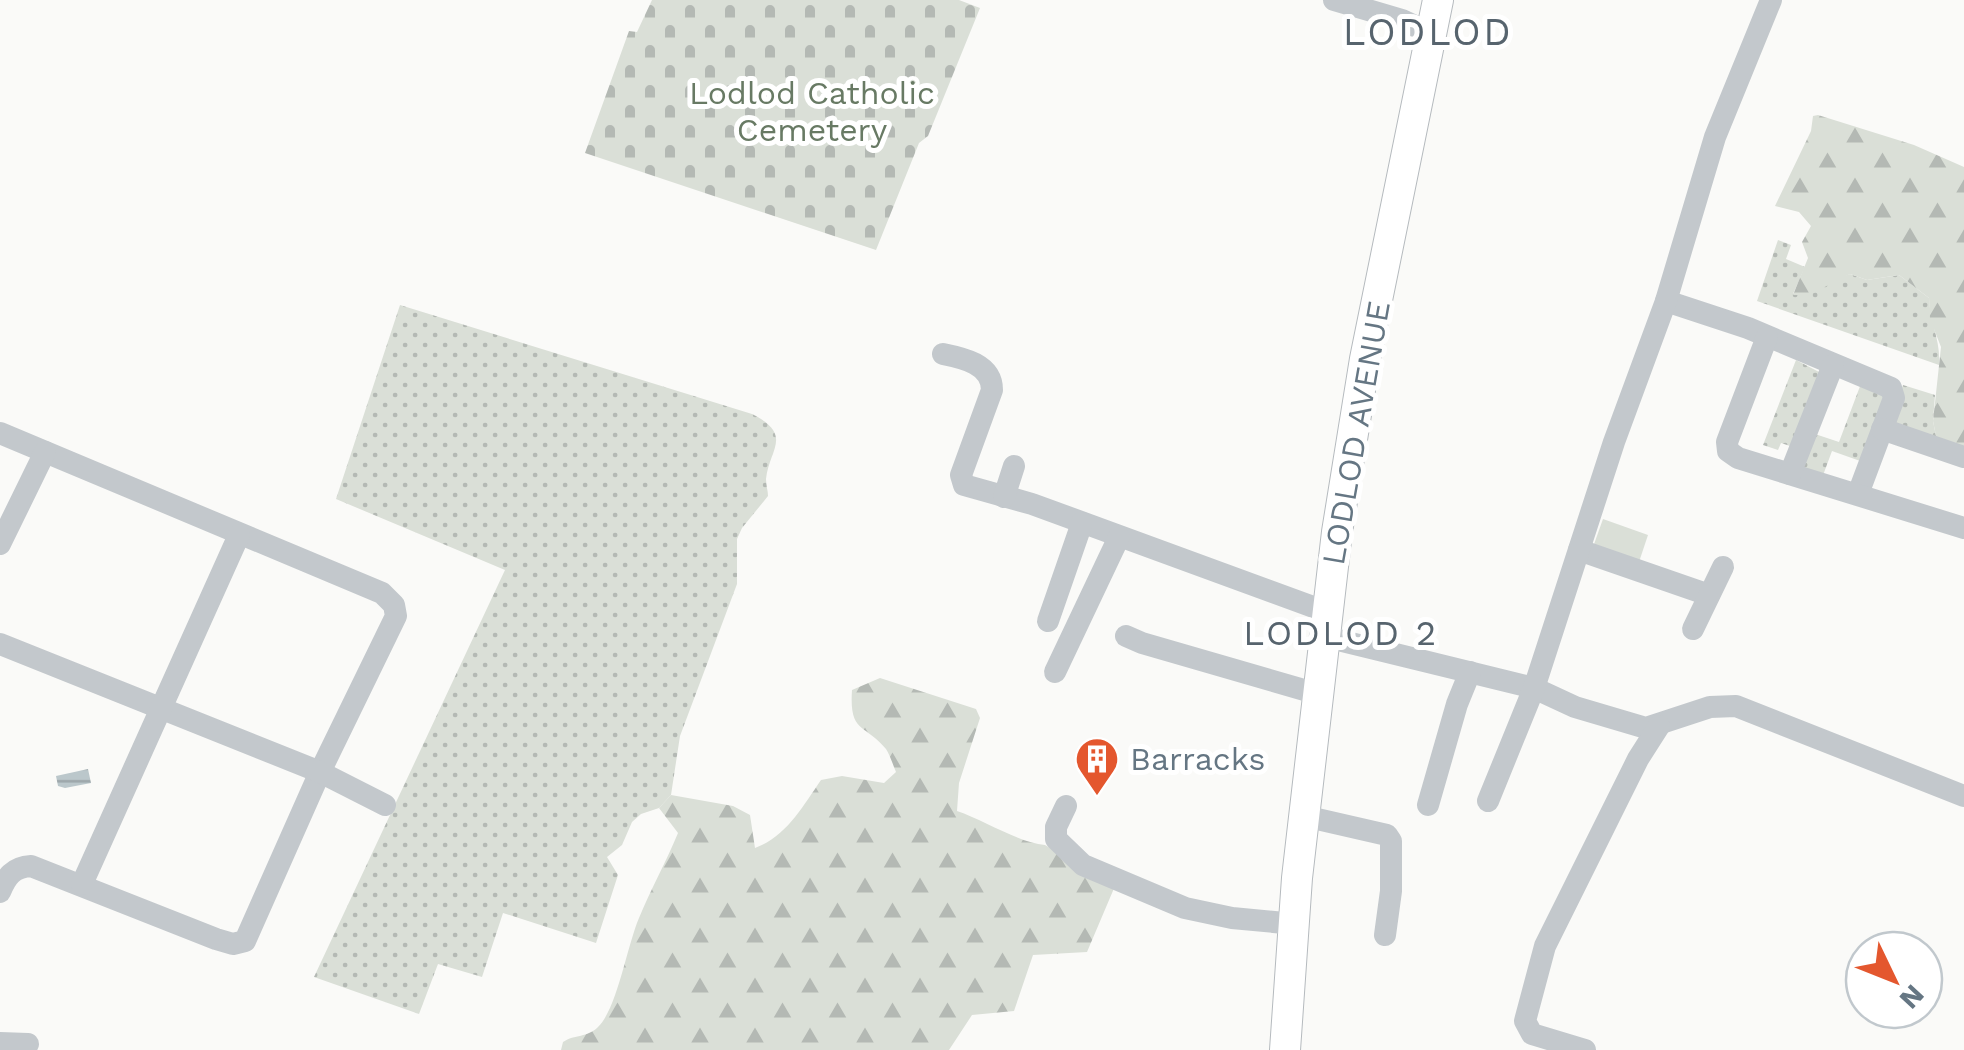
<svg xmlns="http://www.w3.org/2000/svg" width="1964" height="1050" viewBox="0 0 1964 1050" font-family="'Work Sans',sans-serif">
<style>
.grass{fill:url(#grass-dots)}
.forest{fill:url(#forest-firs)}
.cemetery{fill:url(#cemetery-stones)}
.pitch{fill:#dadfd7}
.water{fill:url(#water-rules)}
.lines{fill:none;stroke-linecap:round;stroke-linejoin:round}
.major-casing{stroke:#b5babe;stroke-width:32}
.minor{stroke:#c3c8cc;stroke-width:22}
.major{stroke:#fff;stroke-width:30}
.labels{text-anchor:middle;stroke-width:10;stroke-linejoin:round;paint-order:stroke}
.park-label{font-size:32px;fill:#687a64;stroke:#fff}
.street-label{font-size:32px;fill:#657683;stroke:#fff}
.poi-label{font-size:32px;fill:#657683;stroke:#fff;text-anchor:start}
.neighbourhood-label{font-size:35px;letter-spacing:2.5px;fill:#57646e;stroke:#fff}
.quarter-label{font-size:38px;letter-spacing:2.5px;fill:#57646e;stroke:#fff}
</style>
<defs>
<pattern id="grass-dots" width="8" height="8" patternUnits="userSpaceOnUse" patternTransform="scale(2.5)"><rect width="8" height="8" fill="#dadfd7"/><path d="M2 2h.1M6 6h.1" fill="none" stroke="#b4b9b4" stroke-width="1.8" stroke-linecap="round"/></pattern>
<pattern id="forest-firs" width="22" height="20" patternUnits="userSpaceOnUse" patternTransform="scale(2.5)"><rect width="22" height="20" fill="#dadfd7"/><path d="M5 1l3.5 6h-7zM16 11l3.5 6h-7z" fill="#b4b9b4"/></pattern>
<pattern id="cemetery-stones" width="16" height="16" patternUnits="userSpaceOnUse" patternTransform="scale(2.5)"><rect width="16" height="16" fill="#dadfd7"/><path d="M2 7V4a2 2 0 0 1 4 0v3zM10 15v-3a2 2 0 0 1 4 0v3z" fill="#b4b9b4"/></pattern>
<pattern id="water-rules" width="6" height="5" patternUnits="userSpaceOnUse" patternTransform="scale(2.5)"><rect width="6" height="5" fill="#bbc7cb"/><path d="M0 2.5h6" fill="none" stroke="#9ca6aa"/></pattern>
</defs>
<rect width="100%" height="100%" fill="#fafaf8"/>
<g class="grass">
<path d="M 1778,240 L 1791,245 L 1786,259 L 1805,267 L 1793,294 L 1850,274 L 1867,280 L 1899,275 L 1929,298 C 1930,323 1941,341 1939,365 L 1757,301 Z"/>
<path d="M 400,305 L 752,414 C 794,435 769,449 766,479 C 766,485 768,491 768,496 L 742,528 L 737,539 L 737,584 L 680,736 L 671,795 L 659,808 L 641,814 L 632,822 L 622,845 L 607,857 L 618,875 L 596,943 L 503,913 L 482,977 L 438,964 L 419,1014 L 314,977 L 505,570 L 336,499 Z"/>
<polygon points="1796,360 1821,373 1793,447 1781,443 1778,450 1763,445"/>
<polygon points="1862,381 1886,392 1863,462 1832,451 1822,478 1801,471 1812,433 1839,442"/>
<polygon points="1903,385 1935,395 1933,421 1937,441 1889,421"/>
</g>
<g class="forest">
<polygon points="1818,115 1914,145 1964,167 1964,449 1937,441 1933,421 1941,347 1930,319 1929,298 1899,275 1867,280 1850,274 1809,295 1793,295 1808,258 1802,242 1811,226 1799,212 1775,206 1811,131 1813,116"/>
<path d="M 880,678 L 976,709 L 980,718 L 959,783 L 957,811 C 984,820 1019,843 1045,845 L 1115,886 L 1087,952 L 1033,955 L 1014,1011 L 972,1015 L 949,1050 L 561,1050 L 563,1042 C 575,1034 587,1038 598,1027 C 617,1009 627,946 639,918 C 651,889 666,862 678,833 L 659,808 L 671,795 L 733,806 L 750,815 L 755,848 C 786,837 803,806 821,780 L 842,776 L 884,783 L 896,772 C 893,765 890,755 886,749 C 865,723 849,734 852,690 Z"/>
</g>
<polygon class="cemetery" points="652,0 959,0 980,8 928,136 919,143 876,250 585,153 629,31 637,32"/>
<polygon class="pitch" points="1603,519 1648,535 1639,562 1593,547"/>
<polygon class="water" points="88,769 91,783 65,788 58,786 56,776"/>
<g class="lines">
<g class="major-casing">
<polyline id="major" points="1285,1050 1297,878 1337,532 1365,359 1438,0"/>
</g>
<g class="minor">
<polyline points="1334,0 1402,20 1430,33"/>
<polyline points="1666,301 1748,328 1891,388 1894,398 1858,494"/>
<polyline points="1767,337 1727,442 1728,451 1738,458 1964,528"/>
<path d="M 943,354 C 963,358 992,364 992,390 L 961,475 L 964,485 L 1032,504 L 1327,612"/>
<polyline points="1882,429 1964,457"/>
<path d="M 0,433 L 382,593 L 394,605 L 396,616 L 320,772 L 245,941 L 233,944 L 216,939 L 31,866 C 13,867 6,877 0,892"/>
<polyline points="1790,474 1833,365"/>
<polyline points="1004,497 1014,466"/>
<polyline points="0,544 45,452"/>
<polyline points="1579,550 1709,595"/>
<polyline points="1048,621 1082,523"/>
<polyline points="1693,629 1723,567"/>
<polyline points="1126,636 1142,643 1318,694"/>
<polyline points="1326,637 1534,688 1575,707 1646,728 1710,707 1736,706 1964,796"/>
<polyline points="0,644 320,772 385,805"/>
<polyline points="1055,672 1119,537"/>
<polyline points="1488,801 1534,688 1614,442 1666,301 1715,137 1771,0"/>
<polyline points="1428,805 1457,704 1470,672"/>
<polyline points="1066,806 1056,827 1056,839 1083,865 1185,908 1232,918 1295,924"/>
<polyline points="1304,816 1387,835 1391,841 1391,891 1385,935"/>
<polyline points="82,884 239,535"/>
<polyline points="0,1043 28,1044"/>
<polyline points="1585,1050 1532,1034 1525,1021 1545,946 1638,759 1659,726"/>
</g>
<use href="#major" class="major"/>
</g>
<defs>
<g id="building-pin" transform="scale(2.25)"><path d="M0 17L-7.5 6A9.5 9.5 0 1 1 7.5 6Z" fill="#e4572e" stroke="#fff"/><path d="M-4-6H4V6H1V3H-1V6H-4ZM-2.5-4.3h1.7v1.8h-1.7ZM.8-4.3h1.7v1.8H.8ZM-2.5-1h1.7V.8h-1.7ZM.8-1h1.7V.8H.8Z" fill="#fff"/></g>
</defs>
<g fill-rule="evenodd">
<use href="#building-pin" x="1097" y="759"/>
</g>
<g class="labels">
<g class="park-label">
<text x="812" y="104">Lodlod Catholic<tspan x="812" dy="37">Cemetery</tspan></text>
</g>
<g class="street-label">
<text transform="translate(1356 433) rotate(-80)" y="11">LODLOD AVENUE</text>
</g>
<g class="poi-label">
<text x="1130" y="770">Barracks</text>
</g>
<g class="neighbourhood-label">
<text x="1341" y="645">LODLOD 2</text>
</g>
<g class="quarter-label">
<text x="1428" y="45">LODLOD</text>
</g>
</g>
<g transform="translate(1894 980) rotate(133)"><circle r="48" fill="#ffffff" stroke="#c1c8cd" stroke-width="2.5"/>
<path d="M0-8L18 38L0 25L-18 38Z" fill="#e4572e"/>
<text y="-15" font-size="28" font-weight="bold" text-anchor="middle" fill="#657683">N</text>
</g>
</svg>
